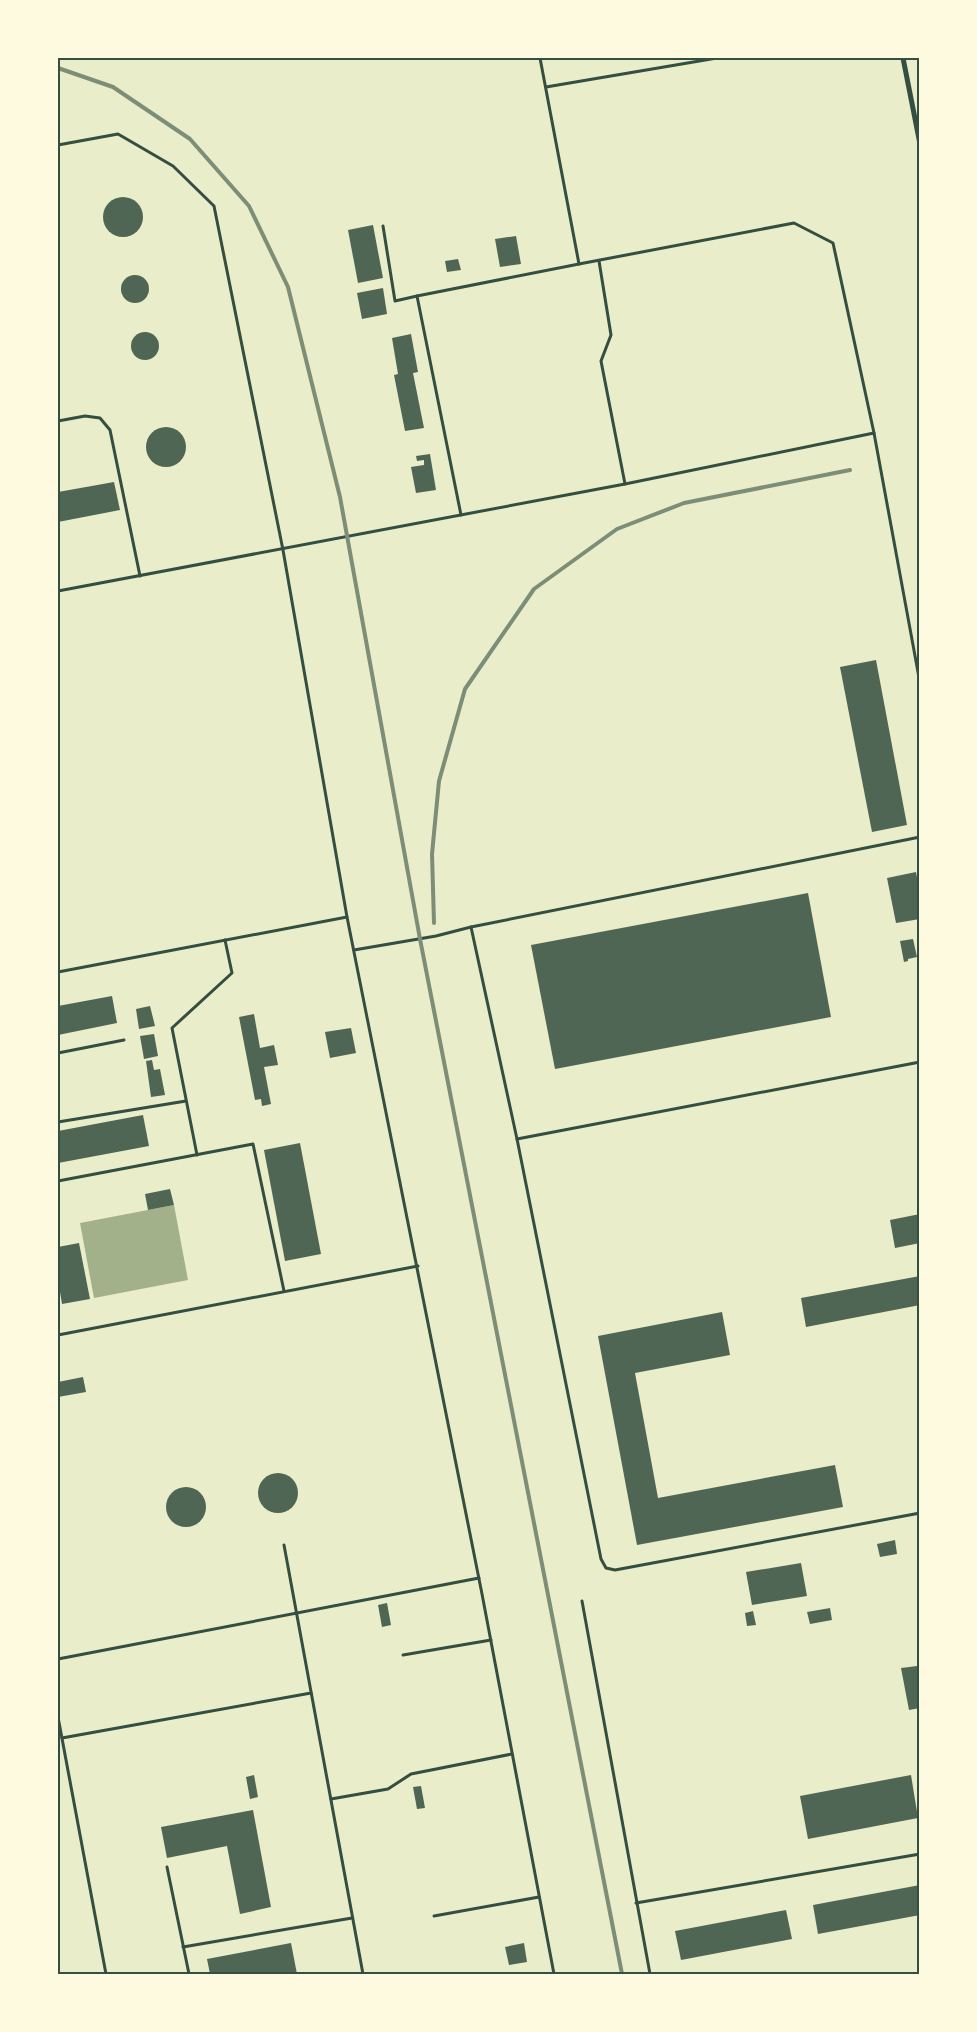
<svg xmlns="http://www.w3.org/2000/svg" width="977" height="2032" viewBox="0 0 977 2032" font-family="'Fira Sans Condensed',sans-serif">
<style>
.water{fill:#a3b18a}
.building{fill:#4f6655}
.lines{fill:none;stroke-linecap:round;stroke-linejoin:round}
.service{stroke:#344e41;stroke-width:3}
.minor{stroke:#344e41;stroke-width:5}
.rail{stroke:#7c8e77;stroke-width:4}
.neatline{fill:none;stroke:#344e41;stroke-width:2}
</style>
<rect width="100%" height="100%" fill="#e9edc9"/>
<polygon class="water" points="174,1205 188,1280 94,1298 80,1223"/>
<g class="building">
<circle cx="123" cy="217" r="20"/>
<polygon points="373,225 383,278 358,283 348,230"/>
<polygon points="516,236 521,264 500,267 495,239"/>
<polygon points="458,259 461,270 447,272 445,261"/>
<circle cx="135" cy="289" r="14"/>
<polygon points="383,288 387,314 362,319 357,293"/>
<circle cx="145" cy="346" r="14"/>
<polygon points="411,334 418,372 413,373 424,428 405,431 394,375 398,374 392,338"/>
<circle cx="166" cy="447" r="20"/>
<polygon points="430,454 436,490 416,493 411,467 424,465 424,460 417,461 416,456"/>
<polygon points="114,482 120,510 58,522 58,492"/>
<polygon points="876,660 907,825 872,832 840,667"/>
<polygon points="916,872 920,893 920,919 896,923 887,878"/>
<polygon points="808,893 831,1017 555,1069 531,945"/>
<polygon points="913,939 917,957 908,959 908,961 904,962 900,941"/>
<polygon points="112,996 117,1023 58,1035 58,1006"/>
<polygon points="150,1006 155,1026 139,1029 136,1009"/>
<polygon points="254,1014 260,1048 274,1045 278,1065 264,1067 271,1104 262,1106 261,1099 255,1100 239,1017"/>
<polygon points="351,1028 356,1053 330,1058 325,1032"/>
<polygon points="154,1034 158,1056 144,1059 140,1036"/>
<polygon points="152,1060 154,1070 160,1069 165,1095 151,1097 146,1061"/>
<polygon points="143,1115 149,1146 58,1163 58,1131"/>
<polygon points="300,1143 321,1254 285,1261 264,1150"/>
<polygon points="170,1189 174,1205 148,1210 145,1194"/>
<polygon points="920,1214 920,1243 895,1248 890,1220"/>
<polygon points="79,1243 90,1299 62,1304 58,1280 58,1247"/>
<polygon points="920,1276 920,1305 806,1327 801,1298"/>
<polygon points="722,1312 730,1355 635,1373 658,1498 835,1465 843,1507 637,1545 598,1336"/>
<polygon points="83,1377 86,1392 58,1397 58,1382"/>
<circle cx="278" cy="1493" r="20"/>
<circle cx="186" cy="1507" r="20"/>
<polygon points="895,1540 897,1554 880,1557 877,1544"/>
<polygon points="801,1563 807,1596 752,1605 746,1572"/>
<polygon points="387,1603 391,1625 382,1627 378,1605"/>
<polygon points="830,1608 832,1620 810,1624 807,1612"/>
<polygon points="753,1611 756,1625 747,1626 745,1613"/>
<polygon points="917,1666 920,1682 920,1708 909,1710 901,1668"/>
<polygon points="254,1775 258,1797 250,1799 246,1777"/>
<polygon points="911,1775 918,1818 808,1839 800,1796"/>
<polygon points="421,1786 425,1808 417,1809 413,1787"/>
<polygon points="253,1810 271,1907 240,1914 227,1846 167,1858 161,1827"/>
<polygon points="920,1885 920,1915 818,1934 813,1905"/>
<polygon points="786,1910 792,1939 681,1960 675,1931"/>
<polygon points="291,1943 297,1974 210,1974 207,1959"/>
<polygon points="524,1943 527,1962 509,1965 505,1947"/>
</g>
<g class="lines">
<g class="service">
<polyline points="540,58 579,264 794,223 833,243 874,433"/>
<polyline points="546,87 717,58"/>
<polyline points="58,145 118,134 173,166 214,206 283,550 347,917 482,1594 554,1974"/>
<polyline points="383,226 395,301 417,296"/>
<polyline points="599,261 611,335 601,361 625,484"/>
<polyline points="58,421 85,416 100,418 110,430 140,576"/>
<polyline points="461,515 417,296 579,264"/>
<polyline points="58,591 625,484 874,433 920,683"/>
<polyline points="471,927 517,1139 601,1559 606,1568 615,1570 920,1513"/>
<polyline points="354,950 436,936 471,927 920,837"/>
<polyline points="58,972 347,917"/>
<polyline points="58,1053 124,1040"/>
<polyline points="58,1122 186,1101"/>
<polyline points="517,1139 920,1062"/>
<polyline points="197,1155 172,1028 232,973 225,940"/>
<polyline points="58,1181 253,1144 284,1291"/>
<polyline points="58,1335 418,1266"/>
<polyline points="284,1545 363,1974"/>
<polyline points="582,1601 650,1974"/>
<polyline points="403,1655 491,1640"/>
<polyline points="58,1659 479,1578"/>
<polyline points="58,1717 106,1974"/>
<polyline points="62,1738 311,1693"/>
<polyline points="331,1799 388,1789 411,1774 512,1754"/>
<polyline points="167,1867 189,1974"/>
<polyline points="636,1903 920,1854"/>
<polyline points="434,1916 539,1897"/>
<polyline points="183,1947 352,1918"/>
</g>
<polyline class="minor" points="903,58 920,144"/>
<g class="rail">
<polyline points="58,68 113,87 190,139 249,206 288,287 340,497 420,939 622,1974"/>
<polyline points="434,923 432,854 439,781 465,689 534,589 617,529 684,503 850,470"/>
</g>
</g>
<rect width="977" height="2032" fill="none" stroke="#fefae0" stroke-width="118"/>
<rect x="59" y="59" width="859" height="1914" class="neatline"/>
</svg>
